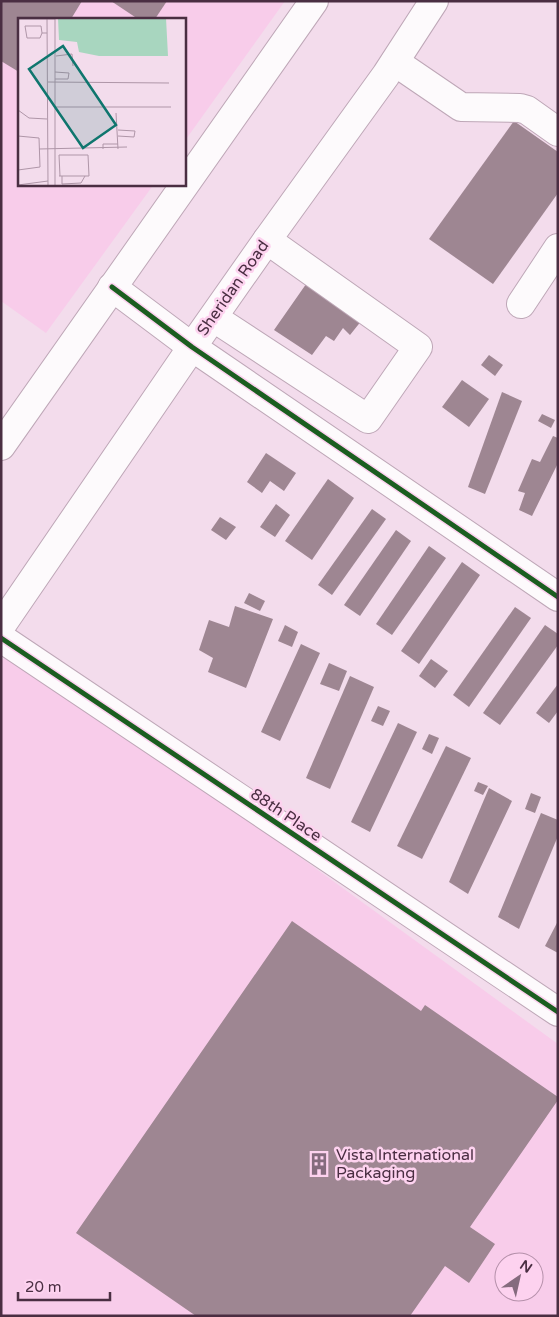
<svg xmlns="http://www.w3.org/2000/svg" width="559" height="1317" font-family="'Varela Round',sans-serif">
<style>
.built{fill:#f8ccea;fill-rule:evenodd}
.building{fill:#9e8692}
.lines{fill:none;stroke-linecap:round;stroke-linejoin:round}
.minor-casing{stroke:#bea7b7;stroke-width:30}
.major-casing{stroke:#bea7b7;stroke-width:30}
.minor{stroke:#fdfafc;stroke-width:28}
.major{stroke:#fdfafc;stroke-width:28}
.cycleway-casing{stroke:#fdd2ef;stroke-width:8}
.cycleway{stroke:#1b5e20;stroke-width:5}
.labels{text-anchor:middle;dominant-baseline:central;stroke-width:5;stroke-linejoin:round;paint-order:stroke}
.street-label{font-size:16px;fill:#4a2e42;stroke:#fdd2ef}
.poi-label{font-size:16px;fill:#4a2e42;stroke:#fdd2ef;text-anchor:start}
.inset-road{fill:none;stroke:#af96a8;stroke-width:1}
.view{fill:#0f766e;fill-opacity:0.15;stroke:#0f766e;stroke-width:2.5}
.inset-edge{fill:none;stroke:#4a2e42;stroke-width:2.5}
</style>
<rect width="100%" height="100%" fill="#f3dcec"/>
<g class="built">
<polygon points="1,1 285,1 184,142 184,19 19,19 19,184 154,184 46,333 1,301"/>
<path d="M 12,656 L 181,771 L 558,1044 L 558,1316 L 1,1316 L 1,662 L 3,659 ZM 504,1262 L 534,1262 L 534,1292 L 504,1292 Z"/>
</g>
<g class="building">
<polygon points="1,1 82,1 71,19 19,19 19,72 1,61"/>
<polygon points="111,1 167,1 155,19 138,19"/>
<polygon points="514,121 558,152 558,193 493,284 429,239"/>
<polygon points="311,277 366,315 350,335 343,328 334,341 326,336 312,355 274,330"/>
<polygon points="489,355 503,365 495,376 481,365"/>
<polygon points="462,380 489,399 469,427 442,407"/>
<polygon points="502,392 522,401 485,494 468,487"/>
<polygon points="542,414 555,420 551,428 538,421"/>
<polygon points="553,436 558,438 558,463 532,516 519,510 525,493 518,491 532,459 540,462"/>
<polygon points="266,453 296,473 284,491 270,481 262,493 247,482"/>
<polygon points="328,479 354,498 312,560 285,541"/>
<polygon points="276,504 290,515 275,537 260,527"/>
<polygon points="372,509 386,519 332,595 318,585"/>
<polygon points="220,517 236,527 226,540 211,530"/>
<polygon points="396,530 411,541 360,616 344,605"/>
<polygon points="429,546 446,558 392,635 376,624"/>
<polygon points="462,562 480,575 419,664 401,651"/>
<polygon points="249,593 265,601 260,611 244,603"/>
<polygon points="235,606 273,619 246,688 208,672 213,658 199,650 209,620 229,627"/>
<polygon points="515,607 531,618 469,707 453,695"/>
<polygon points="285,625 298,632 292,647 278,641"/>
<polygon points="545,625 558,634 558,645 500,725 483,713"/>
<polygon points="301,644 320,653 280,741 261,732"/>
<polygon points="431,659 448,671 435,688 419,676"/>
<polygon points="329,663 347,671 339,691 320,684"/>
<polygon points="350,676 374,687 330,789 306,778"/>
<polygon points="558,684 558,711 549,723 536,713"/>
<polygon points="378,706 390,711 383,726 371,721"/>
<polygon points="398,723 417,732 370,832 351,822"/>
<polygon points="429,734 439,738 432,754 422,749"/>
<polygon points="446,746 471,758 422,859 397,846"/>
<polygon points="478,782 488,786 483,795 474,791"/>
<polygon points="489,788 512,801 468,894 449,882"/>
<polygon points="531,793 541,797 535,813 525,809"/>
<polygon points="541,813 558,820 558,836 519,929 498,917"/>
<polygon points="292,921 421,1011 425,1005 558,1097 558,1100 470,1227 495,1244 469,1283 445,1266 410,1316 196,1316 76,1233"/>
<polygon points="558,921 558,953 545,946"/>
</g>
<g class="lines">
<defs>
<g id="minor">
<polyline points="395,62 461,107 520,108 527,110 558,132"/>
<polyline points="112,287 192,347 558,597"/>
<polyline points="521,304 558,248"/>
<polyline points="214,318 368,419 418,347 267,240"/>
<polyline points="1,638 558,1012"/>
</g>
<g id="major">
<polyline points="1,446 314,1"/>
<polyline points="1,626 192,347 267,240 386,75 434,1"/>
</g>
</defs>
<use href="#minor" class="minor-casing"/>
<use href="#major" class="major-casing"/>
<use href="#minor" class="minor"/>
<use href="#major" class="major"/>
<defs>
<g id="cycleway">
<polyline points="112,287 192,347 558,597"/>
<polyline points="1,638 558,1012"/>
</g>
</defs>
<use href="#cycleway" class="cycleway-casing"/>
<use href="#cycleway" class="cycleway"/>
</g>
<defs>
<symbol id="building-bare" viewBox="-9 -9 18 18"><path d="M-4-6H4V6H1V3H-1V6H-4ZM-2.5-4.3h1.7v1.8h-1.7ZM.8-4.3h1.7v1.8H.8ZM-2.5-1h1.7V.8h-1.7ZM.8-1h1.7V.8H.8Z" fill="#856b7e" stroke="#fdd2ef" stroke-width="2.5" paint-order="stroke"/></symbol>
</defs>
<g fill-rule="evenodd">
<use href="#building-bare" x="303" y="1148" width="32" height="32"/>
</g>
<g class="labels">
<g class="street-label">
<text transform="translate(233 288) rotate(-55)">Sheridan Road</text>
<text transform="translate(286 815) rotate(34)">88th Place</text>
</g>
<g class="poi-label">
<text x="336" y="1155">Vista International<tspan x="336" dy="18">Packaging</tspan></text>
</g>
</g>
<g transform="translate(18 18)">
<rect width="168" height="168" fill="#f3dcec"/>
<path d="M 40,0 L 148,0 L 150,38 L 81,38 L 61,34 L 59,24 L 41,22 Z" fill="#a8d6bf"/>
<path class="inset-road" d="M 29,0 L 30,167M 0,1 L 37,1M 24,15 L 22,20 L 9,20 L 7,8 L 23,8 L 24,15 L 29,15M 38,38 L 54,36 L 55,48M 37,61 L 50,61 L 51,55 L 37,54M 30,64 L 151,65M 37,89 L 153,89M 0,92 L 11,100 L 29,101M 98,95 L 100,131M 0,118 L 21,120 L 22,149 L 0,152M 100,118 L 116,119 L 117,113 L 100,112M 21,131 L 109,129M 85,131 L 85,126 L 100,126M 41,158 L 67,158 L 63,165 L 44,166 L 44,158M 42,158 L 41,137 L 70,137 L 71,158 L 67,158M 0,167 L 30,163M 37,167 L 37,0"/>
<path class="view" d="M 45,28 L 98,107 L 65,130 L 11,51 Z"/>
<rect width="168" height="168" class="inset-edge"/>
</g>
<rect width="559" height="1317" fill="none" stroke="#4a2e42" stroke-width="5"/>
<g transform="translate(519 1277) rotate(34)"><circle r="24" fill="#fdd2ef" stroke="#b590aa"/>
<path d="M0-4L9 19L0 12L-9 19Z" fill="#856b7e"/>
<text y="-8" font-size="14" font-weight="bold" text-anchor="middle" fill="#4a2e42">N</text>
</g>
<path d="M18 1292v8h92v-8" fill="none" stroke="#4a2e42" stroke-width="2.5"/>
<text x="25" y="1292" font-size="15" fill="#4a2e42" stroke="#fdd2ef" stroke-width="4" paint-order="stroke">20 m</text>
</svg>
